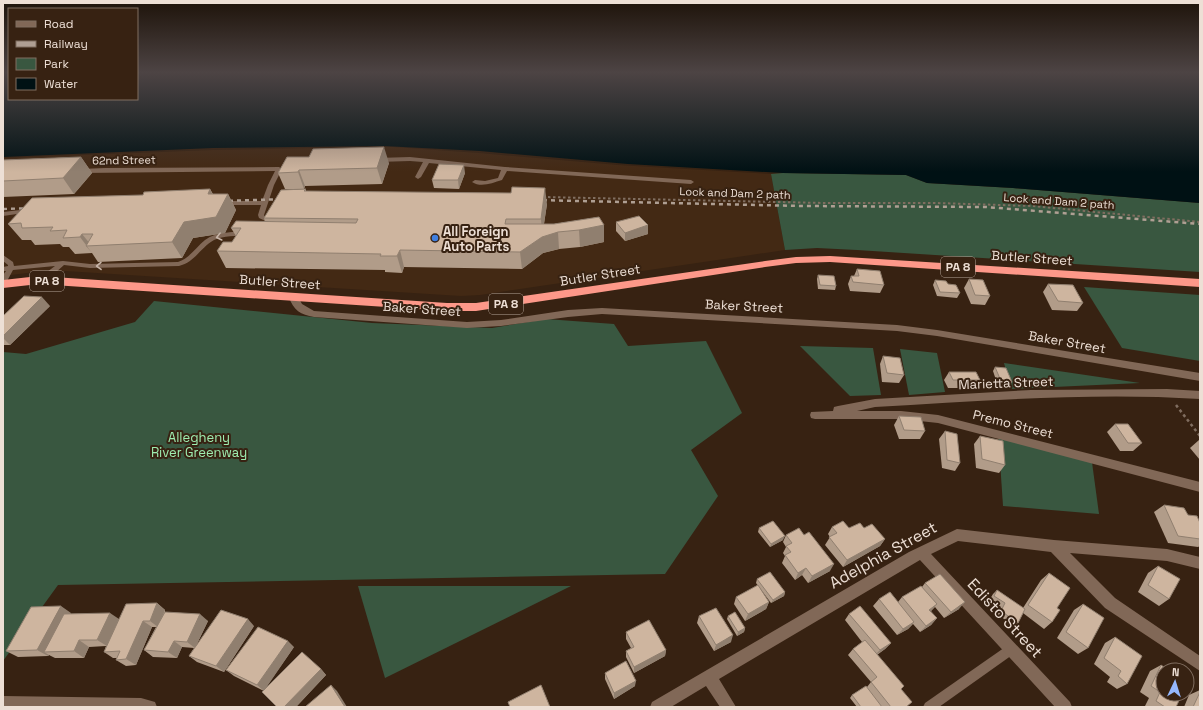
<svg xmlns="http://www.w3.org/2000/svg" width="1203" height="710" font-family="'Space Grotesk',sans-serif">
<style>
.built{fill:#432914}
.green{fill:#395740}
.water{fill:#001114}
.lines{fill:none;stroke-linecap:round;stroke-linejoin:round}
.path-far1{stroke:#806e60;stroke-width:2;stroke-dasharray:2.5 2.5;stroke-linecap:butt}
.path{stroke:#806e60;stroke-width:2.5;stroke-dasharray:3 3;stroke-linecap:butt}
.lane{fill:#816857;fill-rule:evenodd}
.street{fill:#816857;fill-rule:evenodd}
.highway{fill:#fd9889;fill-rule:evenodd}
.rail{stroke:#af9f93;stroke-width:2.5;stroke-dasharray:4 4;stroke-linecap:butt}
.wall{fill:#b19c89}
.shaded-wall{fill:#907f6f}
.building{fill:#ceb59f;stroke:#907f6f}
.oneway{stroke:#c7b5a9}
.shop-dot{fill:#3f7fe0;stroke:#372212;stroke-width:1.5}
.labels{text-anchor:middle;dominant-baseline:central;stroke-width:4;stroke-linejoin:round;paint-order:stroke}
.far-street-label{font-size:11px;fill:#eddfd5;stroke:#372212}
.shield{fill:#372212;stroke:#b6a69a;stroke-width:1}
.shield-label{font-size:12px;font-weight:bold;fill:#eddfd5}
.poi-label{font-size:13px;font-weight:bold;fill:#eddfd5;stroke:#372212;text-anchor:start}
.street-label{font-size:13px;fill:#eddfd5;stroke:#372212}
.park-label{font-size:13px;fill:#9eecb0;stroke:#372212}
.near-street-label{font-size:16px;fill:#eddfd5;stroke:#372212}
</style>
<rect width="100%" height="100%" fill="#372212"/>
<polygon class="built" points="363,147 394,147 479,153 618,165 771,174 785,250 480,295 461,296 65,271 43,271 3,276 3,158 212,150"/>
<g class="green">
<polygon points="783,173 906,175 927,183 1013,188 1200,203 1200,272 857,250 817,248 785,250 771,174"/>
<polygon points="1084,287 1200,295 1200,361 1122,348"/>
<polygon points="154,301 372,323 492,328 546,319 614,324 628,346 706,341 742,413 691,450 718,496 665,574 58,585 3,661 3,352 26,354 135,322"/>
<polygon points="800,346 873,348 881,395 850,396"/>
<polygon points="900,349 937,353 945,392 909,395"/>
<polygon points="1004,363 1140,383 1011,389"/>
<polygon points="998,431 1091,455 1099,514 1003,506"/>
<polygon points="358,586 571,586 385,678"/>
</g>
<polygon class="water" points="3,72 9,72 9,99 137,99 137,72 1200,72 1200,203 1013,188 927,183 906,175 783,173 628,164 480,151 384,146 213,148 3,157"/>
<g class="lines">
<polyline class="path-far1" points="543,197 825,203 936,203 1033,206 1200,222"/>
<polyline class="path" points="1176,405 1200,436"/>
<g class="lane">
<path d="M 410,157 L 505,167 L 691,180 L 694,182 L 691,184 L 507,171 L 502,180 C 492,183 481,188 472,182 L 475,180 L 485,181 L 498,178 L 501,170 L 429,163 L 421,177 L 418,179 L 415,177 L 423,162 L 410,161 L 377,162 L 374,160 L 377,158 Z"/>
<polygon points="279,167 282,169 274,185 264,215 265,217 276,222 276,224 274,225 259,218 258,215 261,205 222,205 219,203 222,201 262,201 268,185 275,171 80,173 77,171 80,169 105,168"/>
<polygon points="29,209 32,211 31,212 3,216 3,212"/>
<path d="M 245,231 L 247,232 L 247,234 C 236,237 224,235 214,240 C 200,248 195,262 179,266 L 90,268 L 64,265 L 45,282 L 39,282 L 38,280 L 39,278 L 55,266 L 13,270 L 6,283 L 3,283 L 3,275 L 6,271 L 3,271 L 3,267 L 8,266 L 8,265 L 3,261 L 3,255 L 13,262 L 14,266 L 63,261 L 90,264 L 178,262 C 190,258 196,247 205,240 C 216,232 232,232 245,231 Z"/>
<polygon points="1011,643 1015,645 1017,649 1015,653 939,707 923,707 925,703"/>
</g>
<g class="street">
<path d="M 294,294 L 297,295 L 302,304 L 314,311 L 467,322 L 501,320 L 568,310 L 602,308 L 897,325 L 937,330 L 1200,373 L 1200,381 L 937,336 L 897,331 L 602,314 L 568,317 L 501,326 L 467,328 L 314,317 C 301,315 293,310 289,297 Z"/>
<path d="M 1167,389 L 1200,391 L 1200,399 C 1092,392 983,401 875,407 L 857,411 L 901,411 L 938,415 L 1200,482 L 1200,492 L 938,423 L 901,419 L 815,419 L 811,418 L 810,415 L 811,412 L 833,411 L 834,407 L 838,406 L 875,399 L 1031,390 Z"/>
<polygon points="957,529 1054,540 1167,549 1200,557 1200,569 1167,561 1070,553 1115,598 1200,656 1200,671 1105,608 1051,552 958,541 931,554 1070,702 1072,707 1055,707 920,560 719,679 736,707 720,707 706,686 671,707 650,707 652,702 909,552"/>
<polygon points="3,696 141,698 155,702 157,707 3,707"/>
</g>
<polygon class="highway" points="830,256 1200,279 1200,287 830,262 796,263 765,267 476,311 447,311 53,285 30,285 3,288 3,280 30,277 53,277 447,303 476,303 765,261 796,257"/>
<g class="rail">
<polyline points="535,200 801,206 986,207 1200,224"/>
<polyline points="221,201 287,199"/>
<polyline points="3,209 35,208"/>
</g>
</g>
<g class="wall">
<polygon points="81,157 92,173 74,194 3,197 3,160"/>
<polygon points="287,157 389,163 382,184 305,186 304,189 285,189 278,173"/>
<polygon points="465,173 459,189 434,188 432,180"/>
<polygon points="210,189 213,194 228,194 236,210 225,233 193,238 182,258 98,262 92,253 75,254 69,247 63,247 60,244 35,245 31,240 22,240 8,224 143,195"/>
<polygon points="306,189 306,191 547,204 544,224 554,224 599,217 604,242 580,247 559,249 543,253 522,269 404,267 402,273 385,272 385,270 226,268 217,251 232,242 236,236 231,228 265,222 264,218"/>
<polygon points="616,222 648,225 648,234 625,241 616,231"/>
<polygon points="857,269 884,285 880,293 850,291 848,284 851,276 854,276"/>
<polygon points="818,275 836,286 835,290 818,289 817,279"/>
<polygon points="969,279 990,296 985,305 971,304 964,288"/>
<polygon points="935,280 948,284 960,293 957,298 937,296 933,285"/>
<polygon points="1048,284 1083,303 1077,311 1052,310 1043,292"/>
<polygon points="50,306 10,345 3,345 3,316"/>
<polygon points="883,356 904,375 899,383 882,382 880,364"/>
<polygon points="995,367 1012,382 1009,387 998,386 993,371"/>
<polygon points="949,372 980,380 975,388 948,388 944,380"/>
<polygon points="899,416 925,431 920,439 899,439 894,425"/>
<polygon points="1115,424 1142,443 1133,451 1120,451 1107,432"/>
<polygon points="945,431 960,463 955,471 942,468 939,439"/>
<polygon points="980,436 1005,465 999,473 976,468 974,444"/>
<polygon points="1199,440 1200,440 1200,460 1190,448"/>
<polygon points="1164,505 1188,515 1200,523 1200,546 1198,547 1168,543 1154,512"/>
<polygon points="832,527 849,528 864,528 885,539 880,546 843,567 825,545 830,537 828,534"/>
<polygon points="759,528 783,540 770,547 758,532"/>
<polygon points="786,535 830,571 808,583 802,575 795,580 782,563 785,556 783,553 786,547 783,542"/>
<polygon points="1158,566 1169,599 1159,606 1138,592 1148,573"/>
<polygon points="1049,573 1057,608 1052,622 1044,629 1023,613 1018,623 1014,626 997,614 1001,607 990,599 993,594 997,590 1023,608 1041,580"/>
<polygon points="757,579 785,592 784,596 771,603 756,583"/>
<polygon points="925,583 959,609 944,618 935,607 931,611 937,618 931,625 920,632 913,624 908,629 897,635 873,606 879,599 898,602 902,597 922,587"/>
<polygon points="736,597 769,602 766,609 745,621 734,604"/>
<polygon points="157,603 165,610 165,612 208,621 196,646 254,626 224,672 197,662 189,656 194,648 182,647 177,658 153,657 144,650 156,627 152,627 136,665 126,666 116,660 117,658 113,658 104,652 106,646 89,647 84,658 55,658 49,655 48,656 18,657 6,651 71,613 70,614 119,619"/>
<polygon points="1083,604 1088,648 1078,654 1057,638 1074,610"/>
<polygon points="849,614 891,643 885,649 877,655 901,689 907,707 857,707 850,698 852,695 867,687 871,682 848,655 853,649 862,642 845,620"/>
<polygon points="699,616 731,642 714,651 697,623"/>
<polygon points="728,616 745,628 744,632 737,636 727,619"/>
<polygon points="626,632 666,650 665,656 634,673 626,657 626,651 631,648 626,639"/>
<polygon points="1115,637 1127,684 1117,689 1107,682 1110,677 1094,664 1105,643"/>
<polygon points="294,647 264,690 321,669 326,675 296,707 277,707 264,691 234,676 226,670"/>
<polygon points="1161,665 1176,707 1146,707 1145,706 1149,698 1140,692 1150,671"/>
<polygon points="605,673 635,686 614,699 605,679"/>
<polygon points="1200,690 1200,707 1184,707 1189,695"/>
</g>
<g class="shaded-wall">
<polygon points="384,147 389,163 382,184 377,168"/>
<polygon points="81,157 92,173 74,194 63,178"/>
<polygon points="464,165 465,173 459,189 458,180"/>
<polygon points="299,170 305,186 304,189 298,172"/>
<polygon points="545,188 547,204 542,236 541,219"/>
<polygon points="210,189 218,206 208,194"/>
<polygon points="228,194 236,210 225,233 193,238 182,258 172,242 184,222"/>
<polygon points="604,225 604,242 580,247 579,230"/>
<polygon points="648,225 648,234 625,241 625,233"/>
<polygon points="558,232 559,249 543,253 522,269 520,252 542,237"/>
<polygon points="82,234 91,245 86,246 92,253 80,237"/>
<polygon points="400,250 404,267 402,273 397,256"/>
<polygon points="42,297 50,306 10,345 3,338 3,336"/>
<polygon points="785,536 783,540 770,547 771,544"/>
<polygon points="885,539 880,546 843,567 847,560"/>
<polygon points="834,564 830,571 808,583 812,576"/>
<polygon points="806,568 802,575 795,580 798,573"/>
<polygon points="785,592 784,596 771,603 773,600"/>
<polygon points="769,602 766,609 745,621 748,614"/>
<polygon points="965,602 959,609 944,618 951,612"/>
<polygon points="157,603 165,610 158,627 150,621"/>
<polygon points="937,604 931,611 923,616 929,610"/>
<polygon points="61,606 71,613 50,652 44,652 49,655 48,656 37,650"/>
<polygon points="110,613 119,619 107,646 97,640"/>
<polygon points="200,614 208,621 195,648 187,642"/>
<polygon points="937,618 931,625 920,632 926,626"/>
<polygon points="248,619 254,626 224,672 216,666"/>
<polygon points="143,621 152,627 136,665 126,659"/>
<polygon points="914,622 908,629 897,635 903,629"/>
<polygon points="745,628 744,632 737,636 738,632"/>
<polygon points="733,635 731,642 714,651 716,645"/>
<polygon points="79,640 89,647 84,658 74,651"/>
<polygon points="174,641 182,647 177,658 168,652"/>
<polygon points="288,641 294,647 264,691 257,685"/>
<polygon points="891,643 885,649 874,656 880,650"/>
<polygon points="666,650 665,656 634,673 634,667"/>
<polygon points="321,669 326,675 296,707 284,707"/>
<polygon points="636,681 635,686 614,699 614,693"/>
<polygon points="331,685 337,691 347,707 345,707"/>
</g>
<g class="building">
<polygon points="384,147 377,168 299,170 298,172 278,173 287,157 309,157 313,149"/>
<polygon points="81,157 63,178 3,181 3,160"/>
<polygon points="439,164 464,165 458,180 432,180"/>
<polygon points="512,187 545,188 541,219 506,219 505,224 554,224 599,217 604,225 579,230 558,232 542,237 520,252 400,250 397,256 380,256 381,254 217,251 223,242 232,242 241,228 231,228 236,221 356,223 358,219 264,218 281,190 306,189 304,191 511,193"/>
<polygon points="210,189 208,194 228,194 216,217 184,222 172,242 86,246 93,234 82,234 80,237 63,238 67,230 50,231 53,227 22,228 21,223 8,224 32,198 143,195 144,192"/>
<polygon points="639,216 648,225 625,233 616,222"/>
<polygon points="857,269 880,271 884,285 853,282 851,276 859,276"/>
<polygon points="818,275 834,276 836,286 820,285"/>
<polygon points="969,279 983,280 990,296 975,295"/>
<polygon points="935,280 946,281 948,284 956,285 960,293 940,292"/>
<polygon points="1048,284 1073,285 1083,303 1058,301"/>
<polygon points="24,296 42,297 3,336 3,316"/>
<polygon points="883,356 900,358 904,375 887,373"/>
<polygon points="995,367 1006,368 1012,382 1001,381"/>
<polygon points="949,372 976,372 980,380 953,380"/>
<polygon points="899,416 921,417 925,431 904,430"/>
<polygon points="1115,424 1128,424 1142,443 1128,443"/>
<polygon points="945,431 957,434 960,463 947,460"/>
<polygon points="980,436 1003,441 1005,465 982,459"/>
<polygon points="1164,505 1184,508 1188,515 1197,516 1200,523 1200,539 1178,536"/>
<polygon points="773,521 785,536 771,544 759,528"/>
<polygon points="843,521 849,528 860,523 864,528 872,524 885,539 847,560 829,537 837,533 832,527"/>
<polygon points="799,528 804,535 809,532 834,564 812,576 806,568 798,573 785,555 791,552 786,546 792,543 786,535"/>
<polygon points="1158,566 1180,579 1169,599 1148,585"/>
<polygon points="770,572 785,592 773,600 757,579"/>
<polygon points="1049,573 1070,588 1057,608 1060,610 1052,622 1028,605"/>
<polygon points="940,574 965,602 951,612 925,583"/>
<polygon points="758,585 769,602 748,614 736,597"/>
<polygon points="921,586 937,604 929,610 937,618 926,626 902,597"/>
<polygon points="997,590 1025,609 1018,623 1001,611 1005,603 994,596"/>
<polygon points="890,592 914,622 903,629 879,599"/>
<polygon points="157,603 150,621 143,621 126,659 116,660 120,651 104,652 126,604"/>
<polygon points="1083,604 1104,618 1088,648 1066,632"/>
<polygon points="61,606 37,650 6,651 31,607"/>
<polygon points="860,606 891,643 880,650 849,614"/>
<polygon points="716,608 733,635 716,645 699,616"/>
<polygon points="221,610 248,619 216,666 189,656"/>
<polygon points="165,612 200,614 187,642 174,641 168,652 144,650"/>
<polygon points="735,612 745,628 738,632 728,616"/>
<polygon points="110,613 97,640 79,640 74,651 44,652 64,614"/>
<polygon points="649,620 666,650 634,667 626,651 634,647 626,632"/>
<polygon points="258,627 288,641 257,685 226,670"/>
<polygon points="1115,637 1142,656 1127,684 1118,676 1121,671 1104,658"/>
<polygon points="865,640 904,686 901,689 912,702 906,707 891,707 871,682 877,677 853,649"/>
<polygon points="302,652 321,669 284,707 277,707 262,692"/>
<polygon points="626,661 636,681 614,693 605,673"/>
<polygon points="1161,665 1168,670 1163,670 1163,694 1182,694 1176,707 1165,707 1156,701 1160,692 1151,686"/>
<polygon points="331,685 345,707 305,707"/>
<polygon points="541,685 550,707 510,707 508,702"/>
<polygon points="866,686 882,707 861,707 852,695"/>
<polygon points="1200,692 1200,707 1193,707"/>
</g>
<defs><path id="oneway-chevron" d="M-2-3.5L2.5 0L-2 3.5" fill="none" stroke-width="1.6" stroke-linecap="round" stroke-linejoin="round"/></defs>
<g class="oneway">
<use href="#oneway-chevron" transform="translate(219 237) rotate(166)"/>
<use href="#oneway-chevron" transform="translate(99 266) rotate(179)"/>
</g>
<linearGradient id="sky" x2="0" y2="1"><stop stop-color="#1e130a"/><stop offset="0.42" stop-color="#4d4444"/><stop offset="1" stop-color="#4d4444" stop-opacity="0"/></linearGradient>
<rect width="1203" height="172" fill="url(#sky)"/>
<circle class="shop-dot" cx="435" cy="238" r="4"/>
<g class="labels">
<g class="far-street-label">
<text transform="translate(124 160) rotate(-1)">62nd Street</text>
<text transform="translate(735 193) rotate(2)">Lock and Dam 2 path</text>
<text transform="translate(1059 201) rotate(4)">Lock and Dam 2 path</text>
</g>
<g class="shield">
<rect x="941" y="257" width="34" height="20" rx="3"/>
<rect x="30" y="271" width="34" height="20" rx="3"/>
<rect x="489" y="294" width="34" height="20" rx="3"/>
</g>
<g class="shield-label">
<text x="958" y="267">PA 8</text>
<text x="47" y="281">PA 8</text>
<text x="506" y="304">PA 8</text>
</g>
<g class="poi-label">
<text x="443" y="231">All Foreign<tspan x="443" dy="15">Auto Parts</tspan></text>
</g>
<g class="street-label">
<text transform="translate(1032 258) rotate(4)">Butler Street</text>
<text transform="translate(600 275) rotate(-9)">Butler Street</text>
<text transform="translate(280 282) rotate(4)">Butler Street</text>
<text transform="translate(744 306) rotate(3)">Baker Street</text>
<text transform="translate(422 309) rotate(4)">Baker Street</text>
<text transform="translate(1067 342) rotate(10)">Baker Street</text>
<text transform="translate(1006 383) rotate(-2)">Marietta Street</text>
<text transform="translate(1013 424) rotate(14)">Premo Street</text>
</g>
<g class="park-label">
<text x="199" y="437">Allegheny<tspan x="199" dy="15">River Greenway</tspan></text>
</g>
<g class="near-street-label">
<text transform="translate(883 555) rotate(-29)">Adelphia Street</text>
<text transform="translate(1005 618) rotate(47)">Edisto Street</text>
</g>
</g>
<rect width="1203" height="710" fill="none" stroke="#eddfd5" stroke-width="8"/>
<rect x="8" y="8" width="130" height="92" fill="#372212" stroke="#806e60"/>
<rect x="16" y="21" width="20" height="6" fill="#816857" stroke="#806e60"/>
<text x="44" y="28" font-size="12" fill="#eddfd5">Road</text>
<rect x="16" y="41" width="20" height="6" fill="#af9f93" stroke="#806e60"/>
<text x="44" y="48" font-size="12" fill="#eddfd5">Railway</text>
<rect x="16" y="58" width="20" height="12" fill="#395740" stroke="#806e60"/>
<text x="44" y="68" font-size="12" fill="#eddfd5">Park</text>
<rect x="16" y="78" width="20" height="12" fill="#001114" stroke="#806e60"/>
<text x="44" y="88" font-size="12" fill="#eddfd5">Water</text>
<g transform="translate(1175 682) rotate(4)"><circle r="19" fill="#372212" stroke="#806e60"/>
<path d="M0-3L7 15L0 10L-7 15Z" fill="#94b7fd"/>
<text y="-6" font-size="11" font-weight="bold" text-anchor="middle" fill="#eddfd5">N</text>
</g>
</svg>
